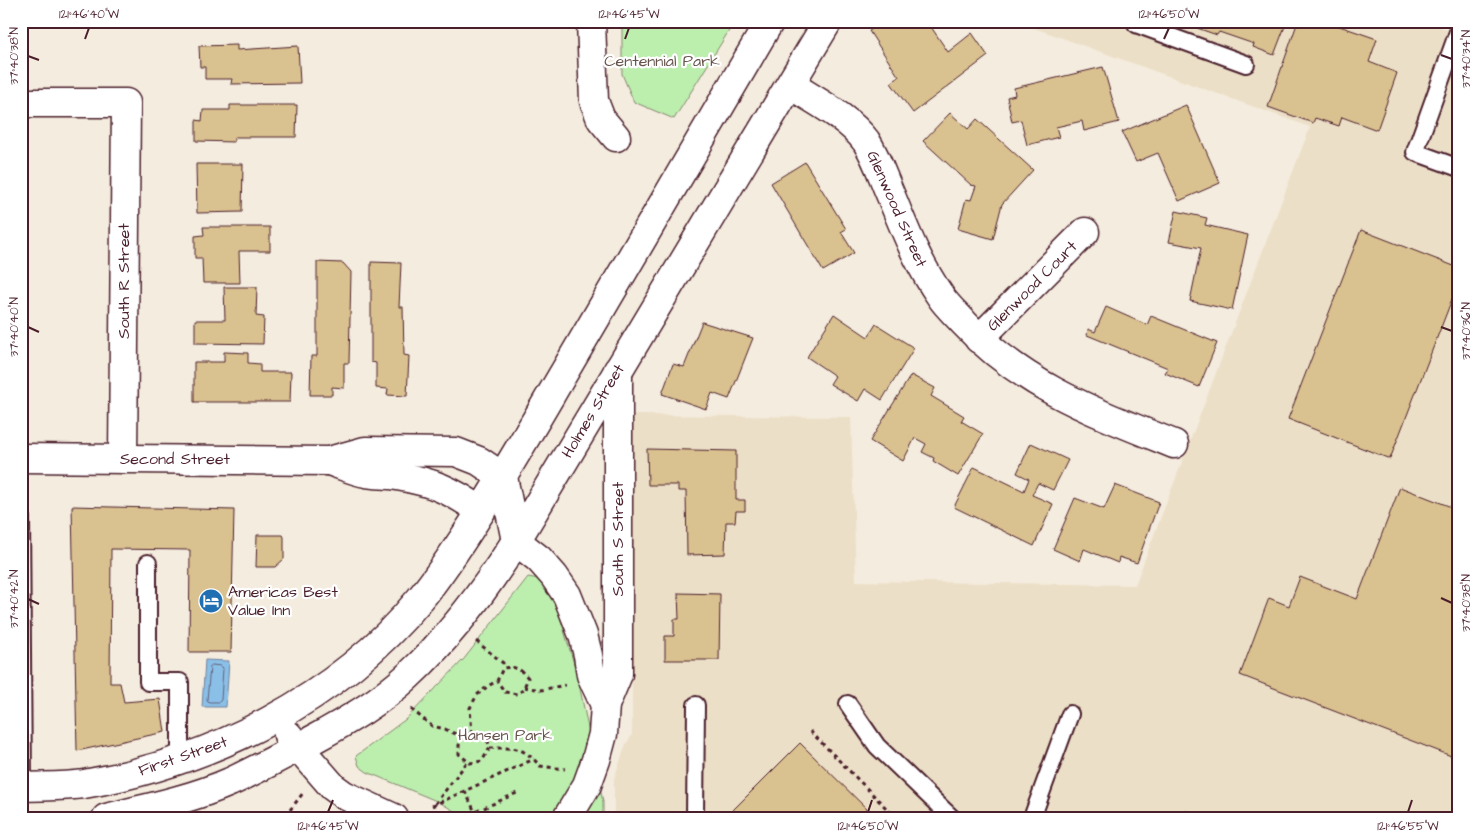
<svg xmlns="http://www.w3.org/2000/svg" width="1480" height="839" font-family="'Architects Daughter',sans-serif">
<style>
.built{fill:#ecdfc7}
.green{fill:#bceeae;stroke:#83866c}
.water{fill:#8ac0e8;stroke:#70809c}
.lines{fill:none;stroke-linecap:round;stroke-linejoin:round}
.shore{stroke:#645f77;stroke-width:1}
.building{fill:#dac190;stroke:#4a1f2b}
.service-casing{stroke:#4a1f2b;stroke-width:20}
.minor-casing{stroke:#4a1f2b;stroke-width:31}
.secondary-casing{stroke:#4a1f2b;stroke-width:31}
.path{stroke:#4a1f2b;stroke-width:3;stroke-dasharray:4 4;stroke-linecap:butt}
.service{stroke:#fff;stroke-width:16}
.minor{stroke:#fff;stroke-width:28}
.secondary{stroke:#fff;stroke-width:28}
.ticks{fill:none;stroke:#4a1f2b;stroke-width:2}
.labels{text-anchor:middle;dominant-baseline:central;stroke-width:4.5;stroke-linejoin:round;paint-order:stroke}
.park-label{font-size:16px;fill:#66534c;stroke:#fff}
.street-label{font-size:16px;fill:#4a1f2b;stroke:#fff}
.poi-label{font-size:16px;fill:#4a1f2b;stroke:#fff;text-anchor:start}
.neatline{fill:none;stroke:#4a1f2b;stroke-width:2}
.ticks-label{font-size:12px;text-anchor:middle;fill:#4a1f2b}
</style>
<rect width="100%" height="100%" fill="#f4ecde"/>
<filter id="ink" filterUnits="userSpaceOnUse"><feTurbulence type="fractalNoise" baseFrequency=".02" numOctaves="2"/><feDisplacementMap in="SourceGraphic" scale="10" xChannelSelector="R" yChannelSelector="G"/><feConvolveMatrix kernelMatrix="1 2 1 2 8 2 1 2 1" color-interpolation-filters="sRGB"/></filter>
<g filter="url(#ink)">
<polygon class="built" points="1015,21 1429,21 1459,36 1459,818 614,818 614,779 626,744 632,735 633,415 851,417 856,581 1135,585 1310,127"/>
<g class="green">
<polygon points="622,21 735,21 674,119 634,102 622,74"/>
<polygon points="528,577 539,579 558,610 577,674 603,802 603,818 466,818 439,802 367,772 359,766 356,756 406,719 464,659"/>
</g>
<polygon class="water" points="205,660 229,661 226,707 202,707"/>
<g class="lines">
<polygon class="shore" points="212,665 221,666 223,668 221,700 219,702 209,702 207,700 210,667"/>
</g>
<g class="building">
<polygon points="884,21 927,21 948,52 972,33 988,56 913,113 891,83 899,77 869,31"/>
<polygon points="1193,21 1287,21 1274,55 1253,47 1254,44 1219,32 1217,35 1197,28 1198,23"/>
<polygon points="1298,21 1325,21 1377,39 1369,62 1397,73 1377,130 1342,117 1339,126 1315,118 1313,123 1268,107"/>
<polygon points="237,45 237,50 298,46 300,83 231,84 232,79 205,79 205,67 200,67 199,46"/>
<polygon points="1103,67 1119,122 1084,131 1082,121 1056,127 1059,137 1027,145 1021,120 1012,122 1007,97 1015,95 1014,88"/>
<polygon points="230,105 297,105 296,137 234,137 234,142 196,141 196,120 202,121 203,110 230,110"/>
<polygon points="1186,105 1220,183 1179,201 1158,153 1136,162 1122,132"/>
<polygon points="950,113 968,129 977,119 1033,170 1002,204 993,239 958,229 966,199 971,200 976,186 971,185 923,141"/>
<polygon points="805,162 846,229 841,232 854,253 823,271 771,183"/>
<polygon points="196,164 243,164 242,212 197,213"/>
<polygon points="1176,211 1207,218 1205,225 1248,235 1232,310 1190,301 1201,248 1169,242"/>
<polygon points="203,227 270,227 270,251 239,251 240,283 203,283 202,258 195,258 195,236 204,235"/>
<polygon points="1361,230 1459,268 1459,281 1390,459 1288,419"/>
<polygon points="317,262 343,263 351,272 349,363 344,363 344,388 332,387 332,395 310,395 311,356 317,356"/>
<polygon points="371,262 401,263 399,307 403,307 404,355 409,356 407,396 387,395 388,389 376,388 376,363 371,362"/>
<polygon points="224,287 257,287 256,316 264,317 263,344 195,343 195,320 225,320"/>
<polygon points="1106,307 1147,325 1151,316 1217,343 1199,387 1165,373 1168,368 1087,335 1088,329 1095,332"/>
<polygon points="834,314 868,337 876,324 914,348 882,400 865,389 858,401 830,384 835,376 807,357"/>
<polygon points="702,322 753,338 729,399 712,393 706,409 662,394 673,364 684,367"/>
<polygon points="224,352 248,353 248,363 260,364 260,372 291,372 290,402 194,402 194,362 224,362"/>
<polygon points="911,375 935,388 931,396 964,416 961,421 983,434 958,476 933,461 934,458 922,452 926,444 915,438 903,461 870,441"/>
<polygon points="1031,443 1068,460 1053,490 1038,483 1032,495 1053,504 1034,546 954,507 974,467 1024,491 1029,479 1017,473"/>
<polygon points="647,449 736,451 736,500 745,500 745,511 736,511 735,522 726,522 725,554 687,555 686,491 678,491 678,485 648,485"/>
<polygon points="1115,485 1159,502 1137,563 1119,557 1118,563 1084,549 1080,561 1053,549 1075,498 1104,509"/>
<polygon points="1400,487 1459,510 1459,759 1240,675 1269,598 1289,606 1300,577 1357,599"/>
<polygon points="72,506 234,510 231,652 189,652 190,550 111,549 110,683 120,683 124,702 160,699 165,732 77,751"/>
<polygon points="257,535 283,535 284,537 284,559 275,567 256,567"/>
<polygon points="678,593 720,594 719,660 665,660 665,636 674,636 674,619 679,619"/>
<polygon points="800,743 876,818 725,818"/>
<polygon points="1184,810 1205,818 1181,818"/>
</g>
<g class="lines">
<defs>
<g id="service">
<polyline points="1137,21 1136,24 1246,64"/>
<polyline points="1459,29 1415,152 1459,168"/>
<polyline points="21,516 23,787"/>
<polyline points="148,563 148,682 180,682 180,758"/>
<polyline points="848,704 877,746 952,818"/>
<polyline points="695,818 696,705"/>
<polyline points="1032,818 1070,714"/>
</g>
<g id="minor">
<polyline points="591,21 594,101 601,119 616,137"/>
<path d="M 791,85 C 815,101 848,117 866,141 C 877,158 883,178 891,196 C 906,232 918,264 941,297 C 947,306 956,314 964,323 C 1022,386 1097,413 1174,444"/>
<polyline points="21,103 126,103 123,459"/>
<polyline points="979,339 1085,232"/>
<polyline points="21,458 329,461 365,451 456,452 479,461 503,477 516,541 539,559 554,576 567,595 583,635 588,655 591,675 605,705"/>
<path d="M 329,461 C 341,465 354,471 366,473 C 376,475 387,474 397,476 C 433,482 451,490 481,511"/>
<polyline points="567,818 587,785 596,760 603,734 605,705 618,674 618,370"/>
</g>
<g id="secondary">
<polyline points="288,735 333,787 344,795 394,818"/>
<path d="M 21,787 C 42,786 63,787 84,784 C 211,762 337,700 420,599 C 438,577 454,553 469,530 C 504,476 536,420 569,364 C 636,250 702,135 770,21"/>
<path d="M 106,818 C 148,808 191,799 230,782 C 258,769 286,754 314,739 C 347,721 380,702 408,676 C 451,636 485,590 516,541 L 828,21"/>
</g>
</defs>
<use href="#service" class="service-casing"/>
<use href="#minor" class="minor-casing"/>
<use href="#secondary" class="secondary-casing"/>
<g class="path">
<polyline points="476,641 503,663 503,668"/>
<polyline points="524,687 541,690 565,685"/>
<polyline points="411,709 432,726 445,729 462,737"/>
<polyline points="810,731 896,818"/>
<path d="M 472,733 L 470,708 L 477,695 L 488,686 L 497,681 L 503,668 C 515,666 521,669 528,678 L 523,690 L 517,694 L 505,692 L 497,681"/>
<path d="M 490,748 L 482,761 L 470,763 L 459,754 L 459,745 L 462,737 C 477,730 486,731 490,748 C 516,748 522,746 540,766 L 565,769"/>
<polyline points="465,791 475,812"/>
<polyline points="435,804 468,761"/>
<polyline points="432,806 534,759"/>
<polyline points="290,810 303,793"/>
<polyline points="462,818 519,792"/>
<polyline points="516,818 521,816 529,816"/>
</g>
<use href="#service" class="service"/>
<use href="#minor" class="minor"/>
<use href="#secondary" class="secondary"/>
</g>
</g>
<path class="ticks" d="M 85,39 L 89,28M 625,39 L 629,28M 1164,39 L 1169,28M 1441,55 L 1452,59M 28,56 L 39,60M 28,327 L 39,332M 1441,327 L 1452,331M 1441,598 L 1452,603M 28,599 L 39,604M 328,812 L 333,800M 868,812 L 872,800M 1408,812 L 1412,800"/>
<defs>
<symbol id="hotel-disc" viewBox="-11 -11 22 22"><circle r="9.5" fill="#1f6fb2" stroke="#fff"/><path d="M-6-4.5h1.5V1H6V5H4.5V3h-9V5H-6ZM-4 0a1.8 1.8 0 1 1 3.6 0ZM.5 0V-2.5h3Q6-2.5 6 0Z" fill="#fff"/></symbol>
</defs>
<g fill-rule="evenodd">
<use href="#hotel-disc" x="197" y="587" width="28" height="28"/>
</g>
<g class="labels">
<g class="park-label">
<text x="662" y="61">Centennial Park</text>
<text x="505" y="735">Hansen Park</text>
</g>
<g class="street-label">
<text transform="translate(897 209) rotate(66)">Glenwood Street</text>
<text transform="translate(124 281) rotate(-90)">South R Street</text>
<text transform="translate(1032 286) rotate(-45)">Glenwood Court</text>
<text transform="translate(593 411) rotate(-59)">Holmes Street</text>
<text x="175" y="459">Second Street</text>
<text transform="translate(618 539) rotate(-90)">South S Street</text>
<text transform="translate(183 756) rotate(-19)">First Street</text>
</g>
<g class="poi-label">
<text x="228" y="592">Americas Best<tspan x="228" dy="18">Value Inn</tspan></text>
</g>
</g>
<rect width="1480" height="839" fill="none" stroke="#fff" stroke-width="55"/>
<rect x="28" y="28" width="1424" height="784" class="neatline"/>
<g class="ticks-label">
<text x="89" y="18">121°46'40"W</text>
<text x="629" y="18">121°46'45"W</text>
<text x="1169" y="18">121°46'50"W</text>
<text transform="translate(14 56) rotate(-90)" y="4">37°40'38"N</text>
<text transform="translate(1466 59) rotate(-90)" y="4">37°40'34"N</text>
<text transform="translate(14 327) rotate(-90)" y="4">37°40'40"N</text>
<text transform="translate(1466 331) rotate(-90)" y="4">37°40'36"N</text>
<text transform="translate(14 599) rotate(-90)" y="4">37°40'42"N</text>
<text transform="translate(1466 603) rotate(-90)" y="4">37°40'38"N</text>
<text x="328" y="830">121°46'45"W</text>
<text x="868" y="830">121°46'50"W</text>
<text x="1408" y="830">121°46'55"W</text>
</g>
</svg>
